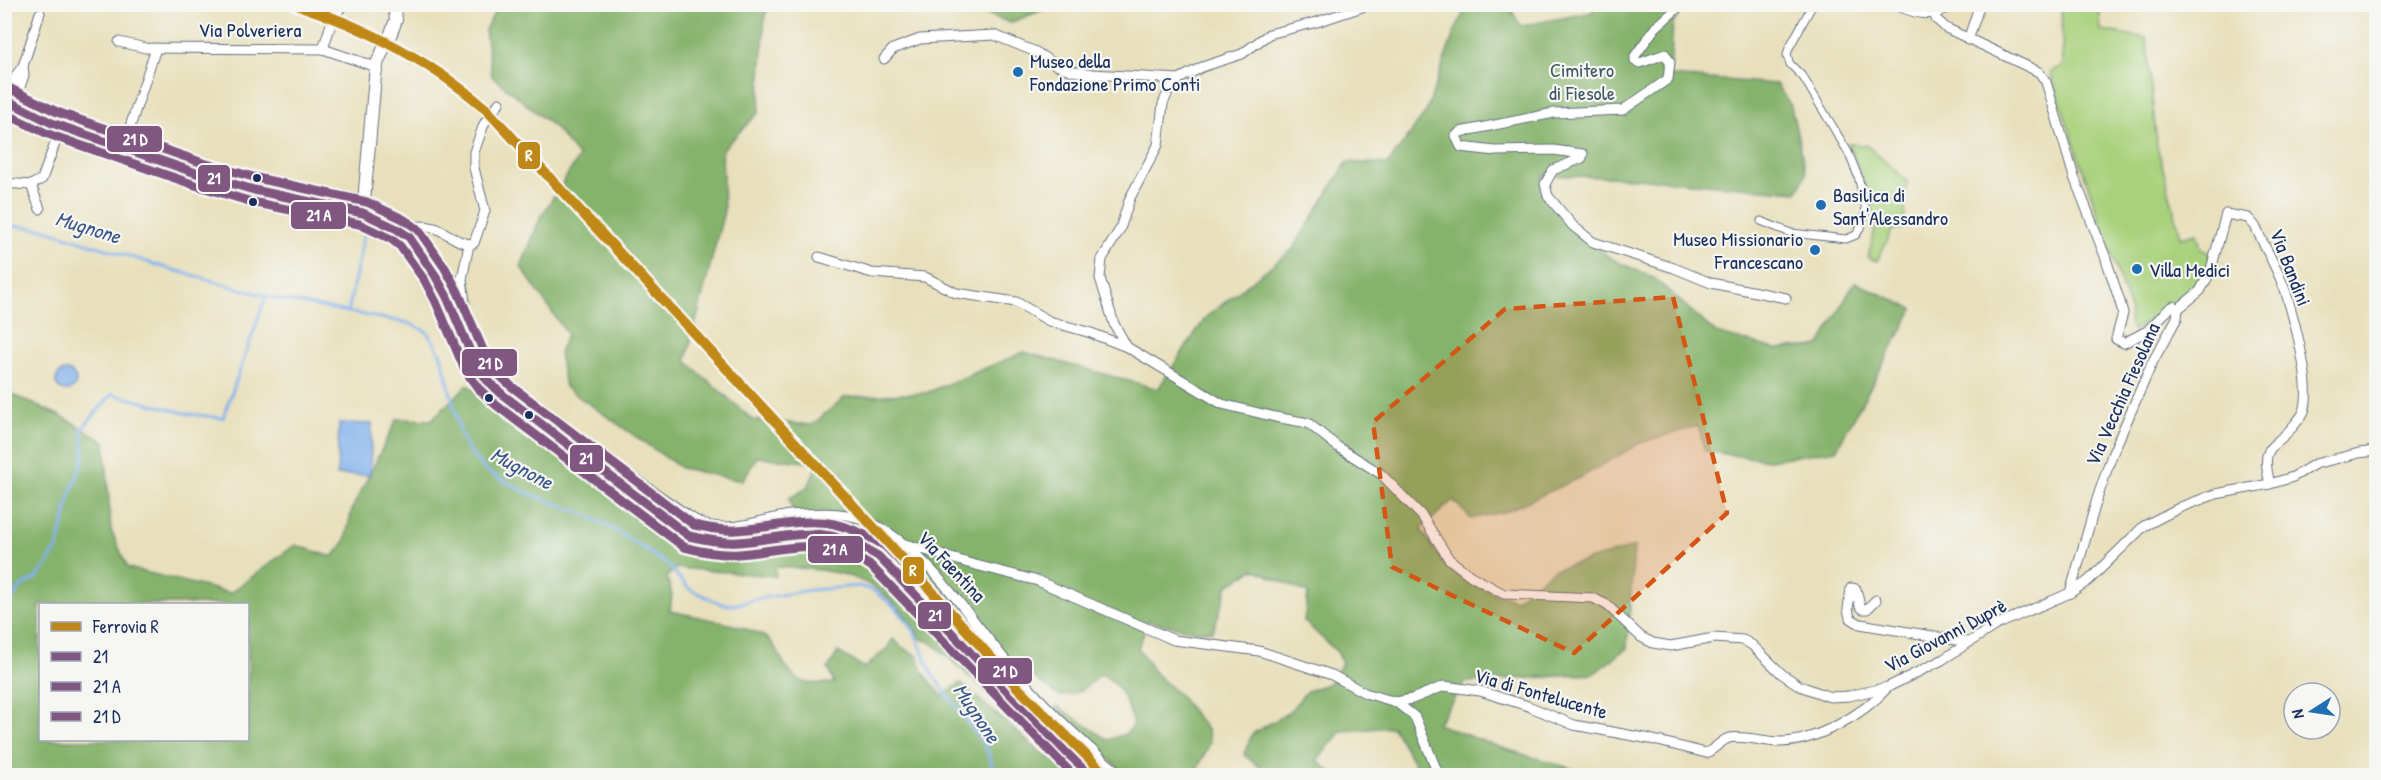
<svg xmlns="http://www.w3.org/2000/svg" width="2381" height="780" font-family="'Patrick Hand',sans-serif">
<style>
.green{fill:#a8d17c;stroke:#62806d;stroke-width:1.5}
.forest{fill:#86b36c;stroke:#507165;stroke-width:1.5;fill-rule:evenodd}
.water{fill:#82b1ed;stroke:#4e70a6;stroke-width:1.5}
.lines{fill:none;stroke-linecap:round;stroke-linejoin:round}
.stream{stroke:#82b1ed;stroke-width:3}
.pedestrian-casing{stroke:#636d7f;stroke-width:9}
.minor-casing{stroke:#636d7f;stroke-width:11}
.tertiary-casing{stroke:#636d7f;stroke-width:14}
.secondary-casing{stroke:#636d7f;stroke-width:16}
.primary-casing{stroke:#636d7f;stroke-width:17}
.pedestrian{stroke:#fff;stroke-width:7}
.minor{stroke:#fff;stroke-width:9}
.tertiary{stroke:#fff;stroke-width:12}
.secondary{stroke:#fff;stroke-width:14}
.primary{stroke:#fff;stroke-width:15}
.bus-1-casing{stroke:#f6f6f2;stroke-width:14}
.bus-2-casing{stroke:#f6f6f2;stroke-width:14}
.bus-3-casing{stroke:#f6f6f2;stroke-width:14}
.bus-1{stroke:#805781;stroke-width:9}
.bus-2{stroke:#805781;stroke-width:9}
.bus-3{stroke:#805781;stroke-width:9}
.rail-1-casing{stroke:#f6f6f2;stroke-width:15}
.rail-1{stroke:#c08818;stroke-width:10}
.marked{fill:#d45514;fill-opacity:0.2;stroke:#d45514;stroke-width:4.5;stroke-dasharray:12 8;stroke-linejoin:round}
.poi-dot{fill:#1f6fb2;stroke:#f6f6f2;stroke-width:2}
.bus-dot{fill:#1b2f5e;stroke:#f6f6f2;stroke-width:2}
.labels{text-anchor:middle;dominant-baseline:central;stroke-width:4.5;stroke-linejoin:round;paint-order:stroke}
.street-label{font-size:20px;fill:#1b2f5e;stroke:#f6f6f2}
.poi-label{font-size:20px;fill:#1b2f5e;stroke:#f6f6f2;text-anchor:start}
.park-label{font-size:20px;fill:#3e5866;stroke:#f6f6f2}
.water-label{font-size:21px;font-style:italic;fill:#3a5689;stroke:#f6f6f2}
.line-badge{stroke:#f6f6f2;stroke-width:2}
.badge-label{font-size:16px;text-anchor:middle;font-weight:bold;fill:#fff}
</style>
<rect width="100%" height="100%" fill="#f6f6f2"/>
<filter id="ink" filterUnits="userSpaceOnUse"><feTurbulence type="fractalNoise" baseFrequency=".0167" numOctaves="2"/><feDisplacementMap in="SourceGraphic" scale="12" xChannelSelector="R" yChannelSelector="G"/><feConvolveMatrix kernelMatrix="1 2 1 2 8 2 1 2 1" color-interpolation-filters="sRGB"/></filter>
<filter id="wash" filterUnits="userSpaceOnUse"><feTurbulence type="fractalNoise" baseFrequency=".008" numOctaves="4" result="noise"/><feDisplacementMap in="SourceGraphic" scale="24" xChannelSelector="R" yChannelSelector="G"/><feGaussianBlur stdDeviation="1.35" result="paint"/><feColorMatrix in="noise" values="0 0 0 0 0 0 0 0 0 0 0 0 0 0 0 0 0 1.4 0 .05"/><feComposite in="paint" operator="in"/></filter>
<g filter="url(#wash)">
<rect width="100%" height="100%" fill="#e8e0bc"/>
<g class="green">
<path d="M 2061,5 L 2099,5 L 2101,30 L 2146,38 L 2157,146 L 2181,237 L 2197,233 L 2201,249 L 2214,255 C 2196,293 2167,308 2133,331 L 2129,322 L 2130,310 L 2050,72 L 2063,65 Z"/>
<polygon points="1847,144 1866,145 1907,181 1904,228 1893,229 1877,261 1868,258 1877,221 1853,154"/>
</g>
<g class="forest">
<path d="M 499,5 L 773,5 L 765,14 L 759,112 L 722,150 L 724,211 L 686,361 L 753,420 L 812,425 L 845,397 L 926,393 L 1024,352 L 1158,389 L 1206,317 L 1293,249 L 1347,162 L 1388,164 L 1426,112 L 1454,33 L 1467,5 L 1510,5 L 1509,7 L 1521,26 L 1593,12 L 1592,5 L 1687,5 L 1673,23 L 1670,76 L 1776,84 L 1791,106 L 1806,174 L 1797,192 L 1636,178 L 1543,175 L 1542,193 L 1574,233 L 1616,261 L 1655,279 L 1716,333 L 1775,349 L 1819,346 L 1855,282 L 1913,309 L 1836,450 L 1769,460 L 1705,451 L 1698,426 L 1640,443 L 1583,476 L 1507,511 L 1471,519 L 1453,500 L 1421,529 L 1444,564 L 1468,582 L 1515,600 L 1553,570 L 1634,547 L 1627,648 L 1593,674 L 1465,682 L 1437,724 L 1502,748 L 1593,775 L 1421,775 L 1393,727 L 1341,731 L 1317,761 L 1336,775 L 1270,775 L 1244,755 L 1252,734 L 1288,713 L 1307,691 L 1328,684 L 1342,664 L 1338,653 L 1304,621 L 1308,593 L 1254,569 L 1228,585 L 1213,631 L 1195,631 L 1148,621 L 1138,648 L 1155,673 L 1179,695 L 1208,731 L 1210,743 L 1198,768 L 1170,773 L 1169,775 L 1127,775 L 1054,711 L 1057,706 L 1108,740 L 1125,734 L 1133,726 C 1130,707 1120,682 1101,674 C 1088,686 1078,695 1059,696 L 1017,665 L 902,549 L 890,556 C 860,530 834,528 796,524 L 789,498 C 809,489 812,484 816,463 L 757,457 L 742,481 L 681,468 L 565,387 L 559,353 L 567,334 L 521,267 L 540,218 L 579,157 L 554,127 L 492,76 L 485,30 Z"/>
<polygon points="965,5 1055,4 1055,5 1010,23"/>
<path d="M 467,385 L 544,435 L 683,536 L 713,550 L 801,546 L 842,549 L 869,564 L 980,674 L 1036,734 L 1035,735 L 931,642 L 921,639 C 884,576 843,569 775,567 L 776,576 L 676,568 L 667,577 L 672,595 L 670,611 C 693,616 751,626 768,639 C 774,644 778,652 781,658 C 796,686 805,684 834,683 L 828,668 L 838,652 L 865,668 L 888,647 L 893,639 L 903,648 L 917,655 L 923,672 L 942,696 L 960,683 L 1040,752 L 1060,762 L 1076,775 L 5,775 L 4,391 L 65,418 L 105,442 L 111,530 L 128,568 L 230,593 L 295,545 L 333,557 L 345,541 L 352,509 L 397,419 L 431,420 ZM 40,604 L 248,604 L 248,740 L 40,740 Z"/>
</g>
<g class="water">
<circle cx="66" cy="381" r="10"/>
<polygon points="339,423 372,424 370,475 337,475"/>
</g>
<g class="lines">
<g class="stream">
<polyline points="4,225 43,229 163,267 277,299 408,323 426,331 434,342 442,358 461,435 469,452 486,471 525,492 587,515 617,531 667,564 689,589 722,604 734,605 756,599 810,590 859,586 874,591 896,608 913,629 932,674 986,747 996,776"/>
<polyline points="348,312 366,224"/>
<polyline points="4,609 22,586 36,578 43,570 58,547 70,495 84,458 82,429 112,394 189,414 223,418 266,296"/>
</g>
</g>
</g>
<g filter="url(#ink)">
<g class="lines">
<defs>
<polyline id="pedestrian" points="1761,221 1791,233 1846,239 1856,235 1861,227 1866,210 1858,176 1848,152 1803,77 1790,64 1787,55 1789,48 1813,4"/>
<g id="minor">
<polyline points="1371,4 1317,22 1269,34 1242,54 1202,67 1179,79 1168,92 1163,104 1158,145 1130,198 1120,229 1102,259 1100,278 1114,324 1127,347 1222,404 1275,417 1308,423 1338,447 1381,474 1422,516 1449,559 1471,576 1504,594 1593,598 1607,605 1641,637 1653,643 1671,646 1714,638 1743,640 1752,645 1782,674 1800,686 1830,697 1849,696 1888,687 1942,660 1996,625 2070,593 2088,581 2144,526 2181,507 2216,494 2270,484 2293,477 2315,464 2359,453 2376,451"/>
<polyline points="1682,4 1655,28 1635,56 1635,61 1640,63 1665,54 1670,62 1668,79 1623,110 1554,113 1460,132 1456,136 1461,147 1495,151 1553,150 1583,154 1582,158 1553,170 1545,184 1548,196 1573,226 1593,242 1674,268 1711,283 1786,298"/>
<polyline points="1934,11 1936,19 1946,28 2039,72 2046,82 2074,177 2105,256 2120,302 2123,313 2116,339 2124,343 2147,331 2170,308 2174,306 2178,309"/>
<polyline points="336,13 344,4"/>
<polyline points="1968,40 1980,4"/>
<polyline points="119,42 146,48 323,49 376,67"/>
<polyline points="323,49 332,21"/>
<polyline points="884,59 893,49 920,39 994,35 1036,52 1056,65 1073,71 1092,74 1179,79"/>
<polyline points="8,100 17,74 23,66"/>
<polyline points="15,102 24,75 23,66 40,13"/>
<polyline points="123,148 156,48"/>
<polyline points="4,183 31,185 42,179 61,127"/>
<polyline points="31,185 40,209"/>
<path d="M 397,229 C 409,226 423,225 435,228 C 447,232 462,247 474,243 L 485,211 L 474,168 L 474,152 L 484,124 L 499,103"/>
<polyline points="819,257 872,273 925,277 956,293 1016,302 1049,321 1091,333 1127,347"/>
<path d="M 2178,309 L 2200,291 L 2210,273 L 2226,214 L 2248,218 L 2255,226 C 2265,248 2278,270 2286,293 C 2294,319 2313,387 2304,411 C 2303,415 2299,419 2296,423 C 2275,450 2259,441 2270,484"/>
<polyline points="463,331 466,311 462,279 469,245"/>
<path d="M 546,424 C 561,421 673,508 697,521 C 725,536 761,519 790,515 C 814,513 840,511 862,519 C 922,541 971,621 1012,668 C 1045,708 1083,743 1122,776"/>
<path d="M 905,544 L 968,563 L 1038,581 L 1174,640 L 1259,651 L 1332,675 L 1365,693 L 1396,702 L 1412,699 L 1444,686 L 1480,691 L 1528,706 L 1574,725 L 1650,739 L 1706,753 C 1714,750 1720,741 1729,738 C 1741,735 1766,742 1780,742 C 1816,742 1864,714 1888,687"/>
<polyline points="2070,593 2097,499 2112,455 2153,361 2177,318 2178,309"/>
<polyline points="1876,600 1867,609 1863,609 1860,606 1856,589 1851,588 1848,609 1850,618 1860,624 1968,642"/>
<polyline points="1396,702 1415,717 1439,776"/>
</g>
<g id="tertiary">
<polyline points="390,36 396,20 394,4"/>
<polyline points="363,213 375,76 378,61 386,44"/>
</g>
<path id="secondary" d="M 1900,4 C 1918,12 1932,15 1949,4"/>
<path id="primary" d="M 4,99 L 52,123 L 199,174 L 254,190 L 363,213 L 397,229 L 409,237 L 435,275 L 447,297 L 475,363 L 487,380 L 503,395 L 689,536 C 755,560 811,507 878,556 L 1067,753 L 1093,776"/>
</defs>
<use href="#pedestrian" class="pedestrian-casing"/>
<use href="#minor" class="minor-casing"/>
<use href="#tertiary" class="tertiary-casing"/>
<use href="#secondary" class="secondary-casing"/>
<use href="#primary" class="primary-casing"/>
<use href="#pedestrian" class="pedestrian"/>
<use href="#minor" class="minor"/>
<use href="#tertiary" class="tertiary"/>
<use href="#secondary" class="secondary"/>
<use href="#primary" class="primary"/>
<defs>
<path id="bus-1" d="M 4,99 L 52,123 L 199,174 L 254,190 L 363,213 L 397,229 L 409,237 L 435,275 L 447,297 L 475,363 L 487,380 L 503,395 L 689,536 C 706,540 722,543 739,542 C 769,540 801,530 831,536 C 849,540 863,547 878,556 L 1067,753 L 1092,776"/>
<path id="bus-2" d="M 4,113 L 48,134 L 195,185 L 252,202 L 359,224 L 391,239 L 400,246 L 425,281 L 436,302 L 465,370 L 478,388 L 496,405 L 684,547 C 702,552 720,555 739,554 C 768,552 798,543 828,548 C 844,550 857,558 871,566 L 1074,776"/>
<path id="bus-3" d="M 9,88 L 57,112 L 203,163 L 257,178 L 367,202 L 403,219 L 418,229 L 445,268 L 458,292 L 486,357 L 496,372 L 511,386 L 694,525 C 708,528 721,531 736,530 C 768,529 801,517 834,524 C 853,528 868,536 885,546 L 1075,744 L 1101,767"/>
</defs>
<use href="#bus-1" class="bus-1-casing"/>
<use href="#bus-2" class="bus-2-casing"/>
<use href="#bus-3" class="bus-3-casing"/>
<use href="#bus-1" class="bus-1"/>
<use href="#bus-2" class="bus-2"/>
<use href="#bus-3" class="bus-3"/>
<defs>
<path id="rail-1" d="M 295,4 C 365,27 428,59 485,108 L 903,559 L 1018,688 L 1107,776"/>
</defs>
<use href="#rail-1" class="rail-1-casing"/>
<use href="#rail-1" class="rail-1"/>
</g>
</g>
<path class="marked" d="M 1673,297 L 1727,513 L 1574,653 L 1392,567 L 1373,422 L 1505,309 Z"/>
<g class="poi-dot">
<circle cx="1018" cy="72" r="6"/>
<circle cx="1821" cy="205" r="6"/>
<circle cx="1815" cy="250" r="6"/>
<circle cx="2137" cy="269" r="6"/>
</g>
<g class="bus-dot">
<circle cx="257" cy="178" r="5"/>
<circle cx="253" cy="202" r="5"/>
<circle cx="489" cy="398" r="5"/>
<circle cx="529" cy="415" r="5"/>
</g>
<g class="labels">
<g class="street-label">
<text x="250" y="29">Via Polveriera</text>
<text transform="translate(2291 267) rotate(69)">Via Bandini</text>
<text transform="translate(2122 394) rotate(-66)">Via Vecchia Fiesolana</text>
<text transform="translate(952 566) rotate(47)">Via Faentina</text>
<text transform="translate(1945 635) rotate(-28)">Via Giovanni Duprè</text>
<text transform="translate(1541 693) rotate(16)">Via di Fontelucente</text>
</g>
<g class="poi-label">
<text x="1030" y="60">Museo della<tspan x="1030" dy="23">Fondazione Primo Conti</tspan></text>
<text x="1833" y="194">Basilica di<tspan x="1833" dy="23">Sant'Alessandro</tspan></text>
<text x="1803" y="238" text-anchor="end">Museo Missionario<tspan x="1803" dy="23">Francescano</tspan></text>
<text x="2149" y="269">Villa Medici</text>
</g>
<g class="park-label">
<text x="1582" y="69">Cimitero<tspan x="1582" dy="23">di Fiesole</tspan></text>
</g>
<g class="water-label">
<text transform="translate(88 227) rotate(17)">Mugnone</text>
<text transform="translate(522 468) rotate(28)">Mugnone</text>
<text transform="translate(977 713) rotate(56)">Mugnone</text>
</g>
</g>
<g class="line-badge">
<rect x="106" y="125" width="57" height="28" rx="6" fill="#805781"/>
<rect x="517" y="141" width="24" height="29" rx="6" fill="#c08818"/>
<rect x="197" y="164" width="34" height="29" rx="6" fill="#805781"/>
<rect x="290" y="201" width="57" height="29" rx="6" fill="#805781"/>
<rect x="461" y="348" width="57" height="29" rx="6" fill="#805781"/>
<rect x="569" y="444" width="35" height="29" rx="6" fill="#805781"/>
<rect x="807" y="535" width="57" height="29" rx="6" fill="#805781"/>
<rect x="902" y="556" width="23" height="29" rx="6" fill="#c08818"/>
<rect x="917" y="601" width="35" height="29" rx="6" fill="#805781"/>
<rect x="977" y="657" width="56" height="28" rx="6" fill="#805781"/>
</g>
<g class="badge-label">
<text x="135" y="145">21 D</text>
<text x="529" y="161">R</text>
<text x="214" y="184">21</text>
<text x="319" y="221">21 A</text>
<text x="490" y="369">21 D</text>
<text x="586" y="464">21</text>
<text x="835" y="555">21 A</text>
<text x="913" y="576">R</text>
<text x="935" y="621">21</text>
<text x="1005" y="677">21 D</text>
</g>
<rect width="2381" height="780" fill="none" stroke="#f6f6f2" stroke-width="24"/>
<rect x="39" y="603" width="210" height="138" fill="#f6f6f2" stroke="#9ea6b7" stroke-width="1.5"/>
<rect x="51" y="622" width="30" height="9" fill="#c08818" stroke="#9ea6b7" stroke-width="1.5"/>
<text x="93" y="633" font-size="18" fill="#1b2f5e">Ferrovia R</text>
<rect x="51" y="652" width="30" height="9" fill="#805781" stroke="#9ea6b7" stroke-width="1.5"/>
<text x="93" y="663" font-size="18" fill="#1b2f5e">21</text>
<rect x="51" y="682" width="30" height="9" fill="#805781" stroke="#9ea6b7" stroke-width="1.5"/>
<text x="93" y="693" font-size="18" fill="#1b2f5e">21 A</text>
<rect x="51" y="712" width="30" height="9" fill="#805781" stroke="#9ea6b7" stroke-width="1.5"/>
<text x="93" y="723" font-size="18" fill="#1b2f5e">21 D</text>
<g transform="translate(2312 711) rotate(258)"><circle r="28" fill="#f6f6f2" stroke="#9ea6b7" stroke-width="1.5"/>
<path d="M0-4.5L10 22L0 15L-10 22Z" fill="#1f6fb2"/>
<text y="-9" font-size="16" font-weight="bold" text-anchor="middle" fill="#1b2f5e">N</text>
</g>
</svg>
